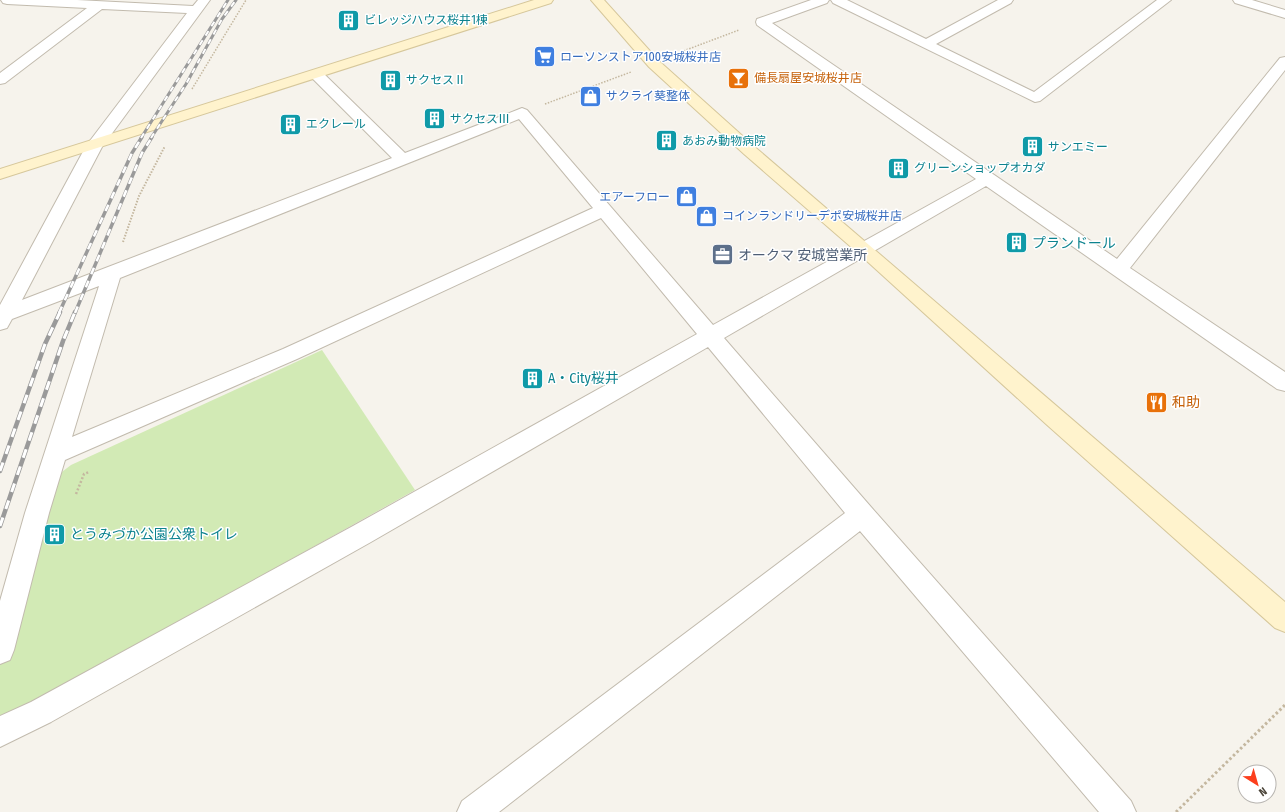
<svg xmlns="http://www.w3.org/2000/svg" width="1285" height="812" font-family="'Fira Sans Condensed','Noto Sans JP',sans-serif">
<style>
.green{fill:#d2eab5}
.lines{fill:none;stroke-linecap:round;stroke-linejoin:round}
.street-casing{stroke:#c2bbae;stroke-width:2}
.secondary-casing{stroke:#d6c79b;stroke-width:2}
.path-far3{stroke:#c4b79f;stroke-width:1.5;stroke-dasharray:1.5 1.5;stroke-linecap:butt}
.path-far2{stroke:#c4b79f;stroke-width:2;stroke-dasharray:1.5 1.5;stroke-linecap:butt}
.path-far1{stroke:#c4b79f;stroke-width:2.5;stroke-dasharray:2 2;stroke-linecap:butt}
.path{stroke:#c4b79f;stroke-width:3;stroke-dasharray:2.5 2.5;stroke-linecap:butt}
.street{fill:#fff;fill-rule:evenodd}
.secondary{fill:#fff3cd;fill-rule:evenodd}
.rail-far2-casing{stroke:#9a9a9a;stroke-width:3}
.rail-far1-casing{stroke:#9a9a9a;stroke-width:3.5}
.rail-casing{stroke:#9a9a9a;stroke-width:4.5}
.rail-far2{stroke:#fff;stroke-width:2;stroke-dasharray:5.5;stroke-linecap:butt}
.rail-far1{stroke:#fff;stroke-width:2.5;stroke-dasharray:7;stroke-linecap:butt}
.rail{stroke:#fff;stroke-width:3;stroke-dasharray:9;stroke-linecap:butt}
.labels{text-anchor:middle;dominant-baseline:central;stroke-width:3;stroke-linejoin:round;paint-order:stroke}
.far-culture-label{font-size:12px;fill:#0d838f;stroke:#fff;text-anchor:start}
.far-shop-label{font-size:12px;fill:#366cbe;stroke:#fff;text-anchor:start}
.far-food-label{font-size:12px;fill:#c56008;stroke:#fff;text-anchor:start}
.culture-label{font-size:14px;fill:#0d838f;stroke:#fff;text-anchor:start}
.service-label{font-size:14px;fill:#4e5e75;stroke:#fff;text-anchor:start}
.food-label{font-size:14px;fill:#c56008;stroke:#fff;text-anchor:start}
</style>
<rect width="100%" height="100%" fill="#f6f3ec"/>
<polygon class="green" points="322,350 415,490 0,722 0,662 54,478 71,465"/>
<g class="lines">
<defs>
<g id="street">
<path d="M 1,0 L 77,0 L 193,6 L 198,0 L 210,0 L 102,147 L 22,300 L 392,158 L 312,78 L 310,75 L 312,72 L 317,71 L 322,72 L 405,153 L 517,110 L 522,108 L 527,110 L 713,325 L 976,179 L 757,25 L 756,22 L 757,19 L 811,0 L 829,0 L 827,3 L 772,23 L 1117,259 L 1280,58 L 1285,57 L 1285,70 L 1130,268 L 1285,372 L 1285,391 L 1277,389 L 986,186 L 724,338 L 871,507 L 1131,801 L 1136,812 L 1099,812 L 860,531 L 499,812 L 457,812 L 462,801 L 845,513 L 708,347 L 371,542 L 51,722 L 0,747 L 0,716 L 31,702 L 353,526 L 697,334 L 601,218 L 297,359 L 65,460 L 49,513 L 14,650 L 10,660 L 0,664 L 0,601 L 25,513 L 99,286 L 12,319 L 7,328 L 0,330 L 0,305 L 86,146 L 187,13 L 102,9 L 5,83 L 0,84 L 0,73 L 87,8 L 7,4 L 3,3 ZM 519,119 L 593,208 L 283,349 L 72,437 L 120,278 Z"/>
<polygon points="831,0 847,0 926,39 998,0 1013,0 1011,3 936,44 1034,92 1157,0 1171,0 1040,101 1035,102 833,3"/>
<polygon points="1233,0 1252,0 1285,10 1285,18 1235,3"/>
</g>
<g id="secondary">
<polygon points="534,0 553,0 551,3 0,179 0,169"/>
<polygon points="591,0 604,0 659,61 756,148 1285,602 1285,632 1275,628 1046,424 858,253 744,154 649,67"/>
</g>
</defs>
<use href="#street" class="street-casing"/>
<use href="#secondary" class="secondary-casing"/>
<g class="path-far3">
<polyline points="678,53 739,30"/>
<polyline points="192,89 246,0"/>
<polyline points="545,104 631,72"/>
</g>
<polyline class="path-far2" points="123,242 139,196 165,146"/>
<polyline class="path-far1" points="76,494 84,474 89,472"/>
<polyline class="path" points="1176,812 1285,705"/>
<use href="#street" class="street"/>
<use href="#secondary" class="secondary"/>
<defs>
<g id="rail-far2">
<polyline points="141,138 228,0"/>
<polyline points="151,138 186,84 222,19 236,0"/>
</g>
<g id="rail-far1">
<polyline points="59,313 132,153 142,137"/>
<polyline points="75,313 142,153 152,137"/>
</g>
<g id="rail">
<polyline points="0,471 45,344 60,312"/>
<polyline points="0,526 63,341 75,312"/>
</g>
</defs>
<use href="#rail-far2" class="rail-far2-casing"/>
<use href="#rail-far1" class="rail-far1-casing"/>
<use href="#rail" class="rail-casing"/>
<use href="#rail-far2" class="rail-far2"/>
<use href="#rail-far1" class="rail-far1"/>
<use href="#rail" class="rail"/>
</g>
<defs>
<symbol id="building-square" viewBox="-11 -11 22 22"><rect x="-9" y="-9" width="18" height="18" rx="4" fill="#0f9aa8" stroke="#fff"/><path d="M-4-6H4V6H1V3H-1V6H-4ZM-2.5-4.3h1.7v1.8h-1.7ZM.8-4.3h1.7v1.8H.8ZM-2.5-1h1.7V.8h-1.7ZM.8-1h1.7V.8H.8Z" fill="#fff"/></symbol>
<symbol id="supermarket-square" viewBox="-11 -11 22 22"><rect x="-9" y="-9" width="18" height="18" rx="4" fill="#3f7fe0" stroke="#fff"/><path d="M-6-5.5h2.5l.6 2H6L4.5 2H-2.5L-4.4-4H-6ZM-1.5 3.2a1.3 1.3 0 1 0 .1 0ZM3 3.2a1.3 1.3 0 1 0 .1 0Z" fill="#fff"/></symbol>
<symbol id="bar-square" viewBox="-11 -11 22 22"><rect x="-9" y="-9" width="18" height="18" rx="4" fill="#e8710a" stroke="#fff"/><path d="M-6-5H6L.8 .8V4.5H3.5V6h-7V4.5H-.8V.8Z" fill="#fff"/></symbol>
<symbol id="shop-square" viewBox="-11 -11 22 22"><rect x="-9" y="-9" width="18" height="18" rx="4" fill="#3f7fe0" stroke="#fff"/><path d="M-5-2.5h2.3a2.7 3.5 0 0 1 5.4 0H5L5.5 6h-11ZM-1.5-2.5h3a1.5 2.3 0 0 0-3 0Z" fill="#fff"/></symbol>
<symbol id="office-square" viewBox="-11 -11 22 22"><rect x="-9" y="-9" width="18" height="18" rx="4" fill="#5c6f8a" stroke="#fff"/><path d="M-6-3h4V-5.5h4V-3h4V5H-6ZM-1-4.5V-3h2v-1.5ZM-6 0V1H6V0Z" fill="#fff"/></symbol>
<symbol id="restaurant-square" viewBox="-11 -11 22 22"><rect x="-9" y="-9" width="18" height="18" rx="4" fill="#e8710a" stroke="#fff"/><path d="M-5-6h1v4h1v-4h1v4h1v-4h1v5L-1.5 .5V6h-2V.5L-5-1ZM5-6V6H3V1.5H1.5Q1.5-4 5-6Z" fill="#fff"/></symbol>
</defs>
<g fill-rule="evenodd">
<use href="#building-square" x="336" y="8" width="25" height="25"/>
<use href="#supermarket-square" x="532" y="44" width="25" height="25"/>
<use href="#bar-square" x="726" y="66" width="25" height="25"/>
<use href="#building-square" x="378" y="68" width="25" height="25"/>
<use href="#shop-square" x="578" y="84" width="25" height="25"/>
<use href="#building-square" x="422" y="106" width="25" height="25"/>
<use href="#building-square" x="278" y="112" width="25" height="25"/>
<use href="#building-square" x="654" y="128" width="25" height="25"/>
<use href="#building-square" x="1020" y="134" width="25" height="25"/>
<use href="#building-square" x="886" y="156" width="25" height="25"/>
<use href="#shop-square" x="674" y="184" width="25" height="25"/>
<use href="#shop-square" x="694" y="204" width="25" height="25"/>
<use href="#building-square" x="1004" y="230" width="25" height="25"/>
<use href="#office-square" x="710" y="242" width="25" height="25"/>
<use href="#building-square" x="520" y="366" width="25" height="25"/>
<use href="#restaurant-square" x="1144" y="390" width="25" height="25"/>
<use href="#building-square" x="42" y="522" width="25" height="25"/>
</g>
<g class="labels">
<g class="far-culture-label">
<text x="364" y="20">ビレッジハウス桜井1棟</text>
<text x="406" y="80">サクセスⅡ</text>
<text x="450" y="119">サクセスⅢ</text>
<text x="306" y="124">エクレール</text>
<text x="682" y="141">あおみ動物病院</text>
<text x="1048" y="147">サンエミー</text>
<text x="914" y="168">グリーンショップオカダ</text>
</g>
<g class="far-shop-label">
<text x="560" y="57">ローソンストア100安城桜井店</text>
<text x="606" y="96">サクライ葵整体</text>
<text x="670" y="197" text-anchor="end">エアーフロー</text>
<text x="722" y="216">コインランドリーデポ安城桜井店</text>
</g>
<g class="far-food-label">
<text x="754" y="78">備長扇屋安城桜井店</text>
</g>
<g class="culture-label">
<text x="1032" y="243">プランドール</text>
<text x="548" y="378">A・City桜井</text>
<text x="70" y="534">とうみづか公園公衆トイレ</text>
</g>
<g class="service-label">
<text x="738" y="255">オークマ 安城営業所</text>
</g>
<g class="food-label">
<text x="1172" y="402">和助</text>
</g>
</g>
<g transform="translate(1257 784) rotate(143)"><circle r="19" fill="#ffffff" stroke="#b7b4b0"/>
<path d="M0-3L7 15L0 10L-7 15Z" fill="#fc3f1d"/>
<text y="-6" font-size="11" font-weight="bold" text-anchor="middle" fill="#4b4439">N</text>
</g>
</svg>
